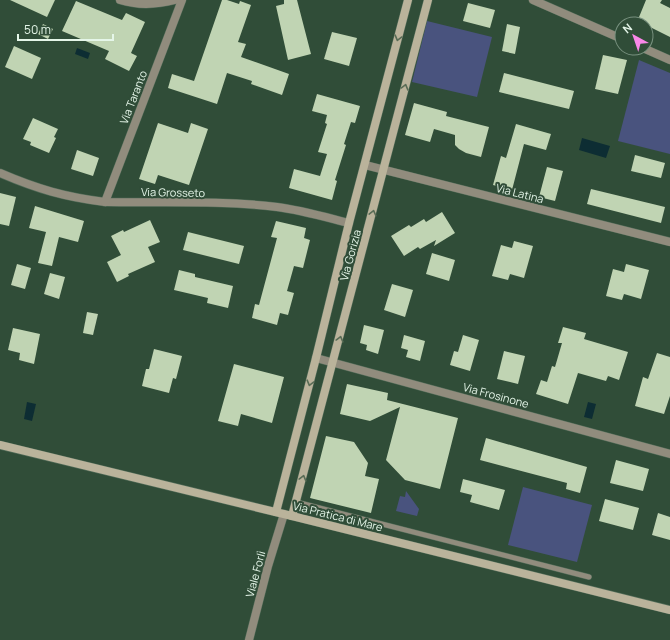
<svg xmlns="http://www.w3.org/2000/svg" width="670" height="640" font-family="Manrope,sans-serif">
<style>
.green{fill:#49537e}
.water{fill:#0d2d33}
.building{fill:#c0d4b3}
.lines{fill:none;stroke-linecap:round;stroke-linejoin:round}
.lane-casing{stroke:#516b58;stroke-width:6}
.street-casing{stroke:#516b58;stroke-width:9}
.secondary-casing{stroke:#516b58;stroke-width:9}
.lane{stroke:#918c7d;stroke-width:5}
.street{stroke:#918c7d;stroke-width:8}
.secondary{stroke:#bab39b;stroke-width:8}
.oneway{stroke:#596c56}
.labels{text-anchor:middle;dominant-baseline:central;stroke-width:4;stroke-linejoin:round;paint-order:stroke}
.street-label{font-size:11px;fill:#e5f6e9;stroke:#304d38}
</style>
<rect width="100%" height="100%" fill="#304d38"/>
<g class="green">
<polygon points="427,21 492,37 477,97 412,82"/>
<polygon points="639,60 670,73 670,154 618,141"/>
<polygon points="523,487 592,505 577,562 508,545"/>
<polygon points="406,491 419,509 417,516 396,511 400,496 405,497"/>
</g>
<g class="water">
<polygon points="77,48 90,53 88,59 75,54"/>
<polygon points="582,138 610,146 606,158 579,150"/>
<polygon points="27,402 36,404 32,421 24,419"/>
<polygon points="588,402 596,404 592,419 584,417"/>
</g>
<g class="building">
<polygon points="10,0 55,0 47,17"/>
<polygon points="222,0 227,0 239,4 240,1 251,5 238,42 246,44 241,57 289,74 282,95 251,84 252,81 227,73 217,104 168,88 172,74 194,81"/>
<polygon points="284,0 297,0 311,54 288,60 276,6 284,4"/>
<polygon points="646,0 662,0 660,3 670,8 670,37 650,27 646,26 646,24 637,22"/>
<polygon points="76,1 122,20 126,13 145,22 131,53 137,56 129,71 105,59 109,51 62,31"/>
<polygon points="468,3 495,10 490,28 463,21"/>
<polygon points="43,24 53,29 48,39 38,34"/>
<polygon points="507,24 520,27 515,54 502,51"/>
<polygon points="332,32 357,38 349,66 324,59"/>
<polygon points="14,46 41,58 32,79 5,67"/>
<polygon points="603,55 627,60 618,94 595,89"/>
<polygon points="504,73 574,91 569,109 499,92"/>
<polygon points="317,94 360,106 355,123 351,122 344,144 346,145 335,180 337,181 332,200 289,188 294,169 320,176 327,154 318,152 327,124 325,123 327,115 312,111"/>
<polygon points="414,103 447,112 446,116 489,127 481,157 466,153 459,149 455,145 455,135 434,129 430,142 405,135"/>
<polygon points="33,118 58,129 54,137 56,138 49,153 30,145 31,142 23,139"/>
<polygon points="158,123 188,133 191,123 208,129 189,185 158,175 155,184 139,179"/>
<polygon points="516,124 551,134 546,150 524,144 512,190 493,185 501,156 506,158"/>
<polygon points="77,150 99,158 93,176 71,169"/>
<polygon points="635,155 665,163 661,178 631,171"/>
<polygon points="547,167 563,171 555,201 539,197"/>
<polygon points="591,189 665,207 661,223 587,204"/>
<polygon points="0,193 16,197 9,226 0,224"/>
<polygon points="35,206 84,221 78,242 59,237 52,266 38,263 46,232 29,228"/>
<polygon points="442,212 455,233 434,246 436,240 420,249 418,247 404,256 391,236 409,225 411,227 424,219 426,222"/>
<polygon points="150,220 160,242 148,247 155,262 128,274 129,276 117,282 107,262 121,255 111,236 123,230 124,232"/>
<polygon points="276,221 306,228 304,238 310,240 303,268 294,266 287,291 294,293 288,315 280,313 277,325 252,318 255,304 259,305 277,238 271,237"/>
<polygon points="188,232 244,246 239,264 183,250"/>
<polygon points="514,241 533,246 524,278 510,274 508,280 492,276 501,245 512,248"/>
<polygon points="432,253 455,260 449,281 426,274"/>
<polygon points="17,264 31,268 25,289 11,285"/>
<polygon points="626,264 649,270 641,299 624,294 622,300 606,296 613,269 624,272"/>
<polygon points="179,270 195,274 195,277 233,286 228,308 207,303 208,298 174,290"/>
<polygon points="50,273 65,277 59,299 44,294"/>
<polygon points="392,284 413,290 405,317 384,310"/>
<polygon points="87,312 98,314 93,335 83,333"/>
<polygon points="364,325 384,330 378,354 366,350 367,345 360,343"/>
<polygon points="563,327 586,333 584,339 628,352 619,380 608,376 606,381 578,373 568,404 536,394 541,380 547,382 552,366 555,367 562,343 558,343"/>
<polygon points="13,328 40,334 34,364 19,360 20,353 8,350"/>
<polygon points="404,335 425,341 420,361 406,357 408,350 401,348"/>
<polygon points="463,335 479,340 470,371 450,365 454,351 458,352"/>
<polygon points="154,349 182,356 176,379 173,378 169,393 142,386 146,369 149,369"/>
<polygon points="504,351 525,356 518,384 497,379"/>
<polygon points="657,353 670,357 670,396 664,414 635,406 643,377 648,379"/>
<polygon points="234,364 284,377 272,423 241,414 238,426 218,421"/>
<polygon points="347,384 388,393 387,400 458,418 440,489 405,480 386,460 400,407 370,421 340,414"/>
<polygon points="326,436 354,442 368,463 365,476 379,479 371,513 310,498"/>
<polygon points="486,438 587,467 580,493 566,489 567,483 480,460"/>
<polygon points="616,460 649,469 643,491 610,483"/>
<polygon points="463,479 505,490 499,510 470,502 472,495 460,492"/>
<polygon points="605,499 639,508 633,530 599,521"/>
<polygon points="658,513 670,517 670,540 652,535"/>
</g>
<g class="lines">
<defs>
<polyline id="lane" points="296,502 589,577"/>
<g id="street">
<path d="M 120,0 C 139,6 156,5 175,0"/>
<polyline points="533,0 622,39"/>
<polyline points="643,48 670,60"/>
<polyline points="365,165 670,242"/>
<path d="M 0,173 C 37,189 65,197 105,202 C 162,203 220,200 277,207 C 301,210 325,217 349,223"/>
<polyline points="105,202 182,0"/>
<polyline points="316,358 670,454"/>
<polyline points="249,640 268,566 284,514"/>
</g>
<g id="secondary">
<polyline points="0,445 292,516 670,610"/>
<polyline points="276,512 316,358 349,223 408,0"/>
<polyline points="292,516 428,0"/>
</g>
</defs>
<use href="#lane" class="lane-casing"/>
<use href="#street" class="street-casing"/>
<use href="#secondary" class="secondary-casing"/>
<use href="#lane" class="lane"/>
<use href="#street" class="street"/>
<use href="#secondary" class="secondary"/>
</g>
<defs><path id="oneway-chevron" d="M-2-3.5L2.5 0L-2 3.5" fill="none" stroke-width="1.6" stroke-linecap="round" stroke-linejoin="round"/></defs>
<g class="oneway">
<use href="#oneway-chevron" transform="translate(398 38) rotate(105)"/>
<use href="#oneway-chevron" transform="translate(405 87) rotate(-75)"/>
<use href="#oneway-chevron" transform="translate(373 213) rotate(-76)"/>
<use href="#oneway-chevron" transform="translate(340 339) rotate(-75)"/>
<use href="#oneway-chevron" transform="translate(310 383) rotate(105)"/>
<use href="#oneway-chevron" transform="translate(303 478) rotate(-75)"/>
</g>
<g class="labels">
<g class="street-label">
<text transform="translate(133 97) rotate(-69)">Via Taranto</text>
<text transform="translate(173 192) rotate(1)">Via Grosseto</text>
<text transform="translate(520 193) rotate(14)">Via Latina</text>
<text transform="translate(350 255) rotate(-75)">Via Gorizia</text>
<text transform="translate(496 395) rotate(15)">Via Frosinone</text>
<text transform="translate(338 516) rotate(14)">Via Pratica di Mare</text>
<text transform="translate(255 574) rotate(-75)">Viale Forlì</text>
</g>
</g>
<g transform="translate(634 36) rotate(320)"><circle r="19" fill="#304d38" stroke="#78917f"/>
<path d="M0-3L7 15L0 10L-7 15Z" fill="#f987e8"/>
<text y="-6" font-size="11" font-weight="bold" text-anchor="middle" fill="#e5f6e9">N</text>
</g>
<path d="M18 34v6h95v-6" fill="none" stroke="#e5f6e9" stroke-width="2"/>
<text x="24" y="34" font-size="12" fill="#e5f6e9" stroke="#304d38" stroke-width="3" paint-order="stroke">50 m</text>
</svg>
